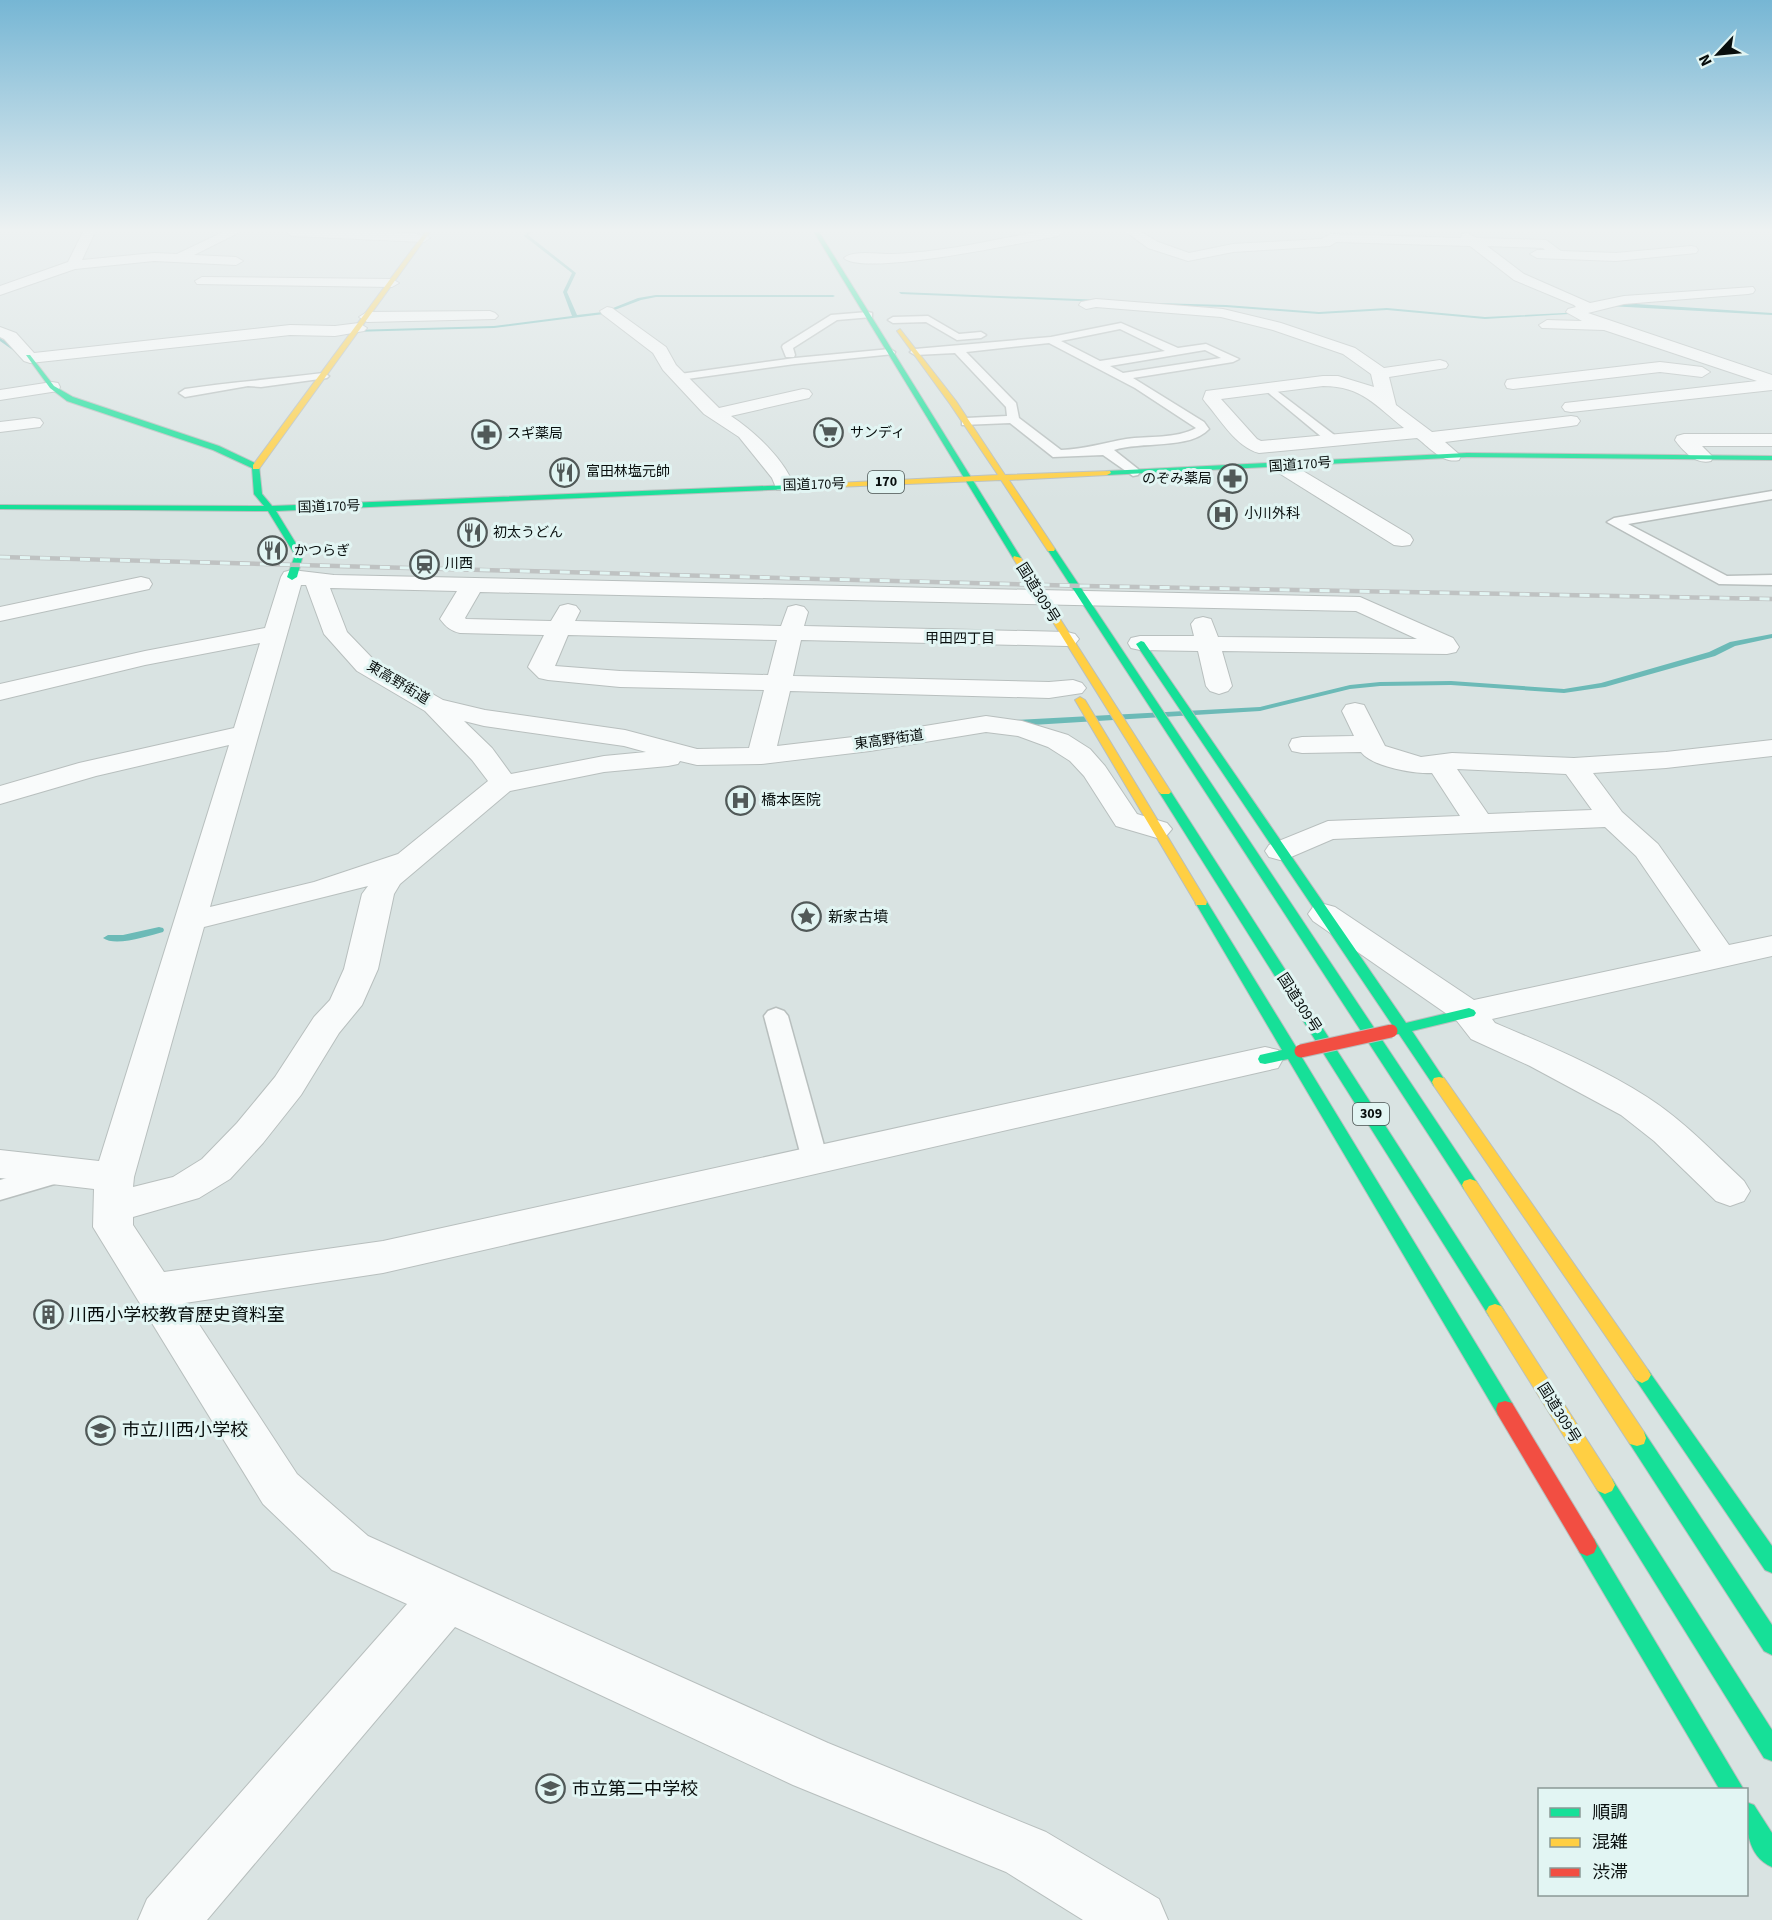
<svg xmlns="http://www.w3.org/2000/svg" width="1772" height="1920" font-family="'Source Sans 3','Noto Sans JP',sans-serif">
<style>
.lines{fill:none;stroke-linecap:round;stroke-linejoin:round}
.stream{fill:#6cbab7;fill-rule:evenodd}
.lane-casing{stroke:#b8bfbe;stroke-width:3}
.street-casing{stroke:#b8bfbe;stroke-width:2}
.fast-casing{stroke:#b8bfbe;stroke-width:2}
.slow-casing{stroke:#b8bfbe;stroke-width:2}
.jam-casing{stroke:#b8bfbe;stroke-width:2}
.lane{fill:#f9fbfb;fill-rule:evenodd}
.street{fill:#f9fbfb;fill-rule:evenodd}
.fast{fill:#16e098;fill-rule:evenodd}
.slow{fill:#ffcf43;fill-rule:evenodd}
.jam{fill:#f24e42;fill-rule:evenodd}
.rail-casing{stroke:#bfc2c2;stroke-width:4.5}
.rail{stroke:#e2f5f3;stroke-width:3;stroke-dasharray:10;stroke-linecap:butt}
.jam-bridge-casing{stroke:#b8bfbe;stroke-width:15;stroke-linecap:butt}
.jam-bridge{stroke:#f24e42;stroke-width:13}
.labels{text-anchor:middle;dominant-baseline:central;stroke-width:6;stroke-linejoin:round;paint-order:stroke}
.far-poi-label{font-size:14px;fill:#080e0d;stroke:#e2f5f3;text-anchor:start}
.far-street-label{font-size:14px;fill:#080e0d;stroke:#e2f5f3}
.shield{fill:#e2f5f3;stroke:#495352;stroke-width:1.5}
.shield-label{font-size:14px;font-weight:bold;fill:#080e0d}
.far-neighbourhood-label{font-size:14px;fill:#080e0d;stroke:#e2f5f3}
.street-label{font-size:15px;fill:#080e0d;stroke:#e2f5f3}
.poi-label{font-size:15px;fill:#080e0d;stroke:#e2f5f3;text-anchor:start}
.near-poi-label{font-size:18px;fill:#080e0d;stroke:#e2f5f3;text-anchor:start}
</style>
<rect width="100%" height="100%" fill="#d9e3e2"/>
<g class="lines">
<g class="stream">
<polygon points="527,232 532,232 528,235 576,273 567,292 577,315 603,312 638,298 656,295 833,295 835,296 833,297 656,297 641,300 604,314 494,328 352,332 350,331 352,330 494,326 572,316 563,292 572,273 524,236"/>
<polygon points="899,292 1103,300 1105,301 1103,302 901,294"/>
<polygon points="1154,303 1226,305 1319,312 1387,308 1485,317 1584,312 1586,313 1485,319 1387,310 1319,314 1226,307 1152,305"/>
<polygon points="1621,303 1772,313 1772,315 1609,306"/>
<polygon points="0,338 21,351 21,353 17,353 0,341"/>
<polygon points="1772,634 1772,638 1735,646 1715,656 1605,687 1564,693 1451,685 1380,686 1350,689 1260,711 1014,726 1010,723 1014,720 1260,707 1350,685 1380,682 1451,681 1564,689 1601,683 1709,652 1730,642"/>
<path d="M 159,927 L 163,928 L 164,930 L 163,932 C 148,936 115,947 103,938 L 108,935 L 123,935 Z"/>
</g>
<defs>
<g id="lane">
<polygon points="868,312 872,313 872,317 837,320 793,348 795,355 794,357 786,357 782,347 783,345 831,315"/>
<polygon points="928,316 959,334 981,332 986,335 981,338 957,340 926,322 893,323 888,320 893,317"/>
<path d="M 1121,323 L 1178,348 L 1206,344 L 1239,359 L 1233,362 L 1133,378 L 1204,422 L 1209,429 C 1190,450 1140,441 1114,450 L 1138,469 L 1140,472 L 1138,475 L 1133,476 L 1103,455 L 1053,457 L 1010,423 L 962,425 L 962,419 L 966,418 L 1007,416 L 1006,407 L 955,353 L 915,355 L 910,352 L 915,349 L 1051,337 ZM 1120,329 L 1165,351 L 1100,361 L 1061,341 ZM 1049,343 L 1135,388 L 1196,428 C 1176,439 1148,436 1126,439 C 1104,443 1084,449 1061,450 L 1019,418 L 1016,403 L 966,352 ZM 1205,350 L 1221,358 L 1123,373 L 1110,366 Z"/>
<polygon points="890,349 895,352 894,354 795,364 680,380 674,377 680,374 795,358"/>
<path d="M 323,373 L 329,376 L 327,378 L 261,387 L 248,386 L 185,397 L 179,393 L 185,389 C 231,382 277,379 323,373 Z"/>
<polygon points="1269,385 1337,437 1339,440 1337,443 1329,443 1265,390 1263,388"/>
<polygon points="1772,491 1772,499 1628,524 1727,576 1772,575 1772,585 1719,584 1607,522 1614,518"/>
<polygon points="776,1008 784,1011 788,1016 828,1160 824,1167 815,1170 806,1167 802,1160 764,1016 768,1011"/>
<polygon points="59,1163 68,1166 72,1173 68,1180 0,1200 0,1180"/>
</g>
<g id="street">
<polygon points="83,232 95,232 82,260 154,253 177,254 223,232 240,232 194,255 236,257 243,261 236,265 154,261 75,269 0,295 0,286 68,262"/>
<path d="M 286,232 C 308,232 420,228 430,238 L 424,242 L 292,236 Z"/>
<path d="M 1036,232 L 1064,232 L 1058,236 C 1026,242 863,277 844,258 C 854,249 881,255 894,254 C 942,252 989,241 1036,232 Z"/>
<polygon points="1126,232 1141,232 1158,242 1189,253 1233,244 1321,239 1331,234 1461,238 1462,234 1467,233 1477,238 1546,240 1561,251 1616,253 1691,246 1696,247 1698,250 1696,253 1616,261 1537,258 1530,254 1537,250 1545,250 1543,248 1487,246 1524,274 1590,303 1624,296 1753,287 1755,290 1753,293 1748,294 1624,304 1588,313 1772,375 1772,390 1571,412 1565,411 1562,407 1565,403 1757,381 1604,330 1542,328 1539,325 1547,320 1582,321 1566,312 1568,309 1576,307 1574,305 1514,280 1470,246 1336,242 1330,246 1233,252 1188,261 1148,248"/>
<polygon points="202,277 392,279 399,283 392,287 197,284 195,281"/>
<path d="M 1096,299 L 1223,309 L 1281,323 L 1355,348 L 1384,368 L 1440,360 L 1446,362 L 1448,365 L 1446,368 L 1389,377 L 1396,405 L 1432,432 L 1571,416 L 1577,417 L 1580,421 L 1577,425 L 1571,426 L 1445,442 L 1461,456 L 1459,460 C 1443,464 1429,447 1417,438 L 1259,453 C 1236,447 1221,420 1206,403 L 1203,399 L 1206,391 L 1323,376 L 1338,376 L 1374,387 L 1371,374 L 1343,354 L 1273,330 L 1221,317 L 1096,307 L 1086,309 L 1079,305 L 1081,302 ZM 1323,386 C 1362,386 1376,406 1404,428 L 1261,441 L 1257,439 L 1221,399 Z"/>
<path d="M 607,307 L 612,308 L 666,347 L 676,365 L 719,408 L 803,389 L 809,390 L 812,394 L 809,398 L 731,416 C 754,431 785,460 794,486 L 791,490 L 777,490 L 772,478 L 739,437 L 704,414 L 663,370 L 653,353 L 602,314 L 600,311 Z"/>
<polygon points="490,311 495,313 498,316 495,319 367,322 359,317 367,312"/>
<polygon points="359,323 367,328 364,331 335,336 290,335 30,363 24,361 4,339 0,337 0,327 16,333 34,353 290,325 335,326"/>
<polygon points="1660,362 1702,367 1710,372 1702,377 1660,372 1513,389 1507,388 1505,384 1507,380 1513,379"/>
<polygon points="52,382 58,383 60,387 58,391 0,400 0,390"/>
<polygon points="34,418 40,419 43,423 40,427 0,432 0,422"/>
<path d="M 1684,434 L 1772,434 L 1772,446 L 1702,446 L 1713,457 L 1711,461 C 1696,465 1683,451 1675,440 L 1677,436 Z"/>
<polygon points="1281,460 1288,462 1410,535 1413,540 1410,545 1402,546 1394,545 1274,470 1271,466 1274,462"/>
<path d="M 292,570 L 334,575 L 1360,597 L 1453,638 L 1459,647 L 1456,652 L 1447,654 L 1222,651 L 1232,686 L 1228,691 L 1219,694 L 1210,691 L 1206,686 L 1198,651 L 1140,650 L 1131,648 L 1128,643 L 1131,638 L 1140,636 L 1194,636 L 1191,624 L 1195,619 L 1203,617 L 1211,619 L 1218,637 L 1417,639 L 1356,611 L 480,592 L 465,618 L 466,619 L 551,621 L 560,606 L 568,604 L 576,606 L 580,611 L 575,621 L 781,626 L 788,607 L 796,605 L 804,607 L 808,612 L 804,626 L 1067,632 L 1075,634 L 1079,639 L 1075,644 L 1067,646 L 801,640 L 793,676 L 1049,682 L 1073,680 L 1082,683 L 1086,688 L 1082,693 L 1049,698 L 790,691 L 777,746 L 870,735 L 986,716 L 1022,721 L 1068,735 L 1090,749 L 1105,766 L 1137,814 L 1167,823 L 1172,829 L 1167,835 L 1157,838 L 1116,826 L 1084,776 L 1070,761 L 1048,747 L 1018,736 L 986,732 L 870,751 L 761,764 L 697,765 L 680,761 L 678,764 L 668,766 L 604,772 L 510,791 L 400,884 L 394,894 L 378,969 L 362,1005 L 339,1033 L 301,1095 L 263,1143 L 230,1179 L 199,1198 L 133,1217 L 133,1225 L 164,1272 L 383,1241 L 1265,1047 L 1278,1050 L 1283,1059 L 1278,1068 L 1265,1071 L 383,1273 L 185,1303 L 297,1474 L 368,1536 L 828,1743 L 1046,1832 L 1159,1899 L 1168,1920 L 1083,1920 L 1006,1872 L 793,1785 L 455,1627 L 207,1920 L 138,1920 L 147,1899 L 407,1604 L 332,1570 L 263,1504 L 93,1227 L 94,1189 L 0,1178 L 0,1150 L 99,1161 L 229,745 L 96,776 L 0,804 L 0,786 L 79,763 L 234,728 L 260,643 L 145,665 L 0,700 L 0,684 L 145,651 L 265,628 L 281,577 L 284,572 ZM 301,585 L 306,585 L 324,634 L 357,671 L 425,711 L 472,760 L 488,781 L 398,854 L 314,882 L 210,907 ZM 330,588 L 457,591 L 440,619 C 446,627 451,631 460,633 L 544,635 L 528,667 L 539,678 L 548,680 L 620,687 L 764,690 L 749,748 L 697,749 L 625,730 L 485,710 L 443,700 L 375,661 L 347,632 ZM 568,635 L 777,640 L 768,675 L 620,671 L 555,666 ZM 464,721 L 484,726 L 624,746 L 646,752 L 604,756 L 511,774 L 492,748 ZM 368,886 L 362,894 L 344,969 L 330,1000 L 314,1017 L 275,1077 L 237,1123 L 202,1159 L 173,1177 L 133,1187 L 134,1177 L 204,927 Z"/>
<polygon points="141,577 149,579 152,584 149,589 0,621 0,607"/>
<path d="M 1355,703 L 1364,705 L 1385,746 L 1421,757 L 1452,753 L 1574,758 L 1666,752 L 1772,740 L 1772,756 L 1666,768 L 1593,773 L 1622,812 L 1658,844 L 1729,945 L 1772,936 L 1772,956 L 1492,1019 L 1495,1023 C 1547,1045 1600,1067 1647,1097 C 1683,1120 1713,1152 1744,1181 L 1750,1191 L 1744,1201 L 1730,1206 L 1716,1201 L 1654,1141 L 1621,1115 L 1530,1066 L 1471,1039 L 1457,1021 L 1313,921 L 1308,914 L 1313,907 L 1324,904 L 1335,907 L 1474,1000 L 1701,951 L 1636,856 L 1605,827 L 1333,839 L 1291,857 L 1280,860 L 1269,857 L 1265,851 L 1269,845 L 1328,821 L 1460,816 L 1432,773 C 1415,774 1372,767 1361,752 L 1302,753 L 1292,751 L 1289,745 L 1292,739 L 1302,737 L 1354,736 L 1342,711 L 1346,705 ZM 1457,769 L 1566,774 L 1592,810 L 1488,814 Z"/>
</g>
<g id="fast">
<polygon points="814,232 819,232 1021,558 1020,560 1013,558"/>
<polygon points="26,355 30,355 54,386 73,397 219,446 259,465 262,494 272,506 816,484 820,486 816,488 276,511 303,555 297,577 292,580 287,577 295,555 268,511 0,509 0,505 264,506 254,494 252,468 213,450 67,401 50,388"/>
<polygon points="1467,453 1772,456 1772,460 1467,457 1107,475 1103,473 1107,471"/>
<polygon points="1051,546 1055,549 1476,1181 1478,1185 1476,1189 1470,1191 1464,1189 1047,549"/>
<polygon points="1141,641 1144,642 1406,1023 1469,1008 1474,1010 1476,1013 1474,1016 1412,1031 1446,1082 1444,1086 1434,1086 1399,1034 1386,1034 1384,1031 1386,1028 1393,1026 1136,644"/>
<polygon points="1165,789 1171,792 1501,1306 1504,1311 1501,1316 1495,1318 1489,1316 1159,792"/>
<polygon points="1201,898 1207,902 1296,1047 1306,1048 1308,1051 1306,1054 1301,1056 1512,1403 1514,1409 1512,1415 1505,1417 1498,1415 1288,1059 1265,1064 1260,1063 1258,1059 1260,1055 1282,1050 1195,902"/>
<polygon points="1642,1367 1648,1370 1772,1546 1772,1573 1765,1570 1636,1380 1633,1375 1636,1370"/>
<polygon points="1637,1430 1644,1432 1772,1625 1772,1655 1764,1651 1630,1444 1628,1438 1630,1432"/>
<polygon points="1605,1476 1612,1479 1772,1730 1772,1761 1764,1758 1598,1491 1595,1485 1598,1479"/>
<polygon points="1587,1536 1594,1539 1744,1790 1720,1790 1580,1553 1577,1546 1580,1539"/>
<path d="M 1746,1802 L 1754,1805 L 1772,1833 L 1772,1867 C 1746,1856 1746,1825 1746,1802 Z"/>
</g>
<g id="slow">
<polygon points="425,232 430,232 259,469 253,469 253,465"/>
<polygon points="900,329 956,401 1005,475 1110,471 1111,473 1107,475 1009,480 1055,549 1054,551 1048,551 1001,480 813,488 812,486 816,484 998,475 950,404 897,331"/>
<polygon points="1014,556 1021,558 1171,792 1169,794 1161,794 1159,792 1013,558"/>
<polygon points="1080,697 1085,700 1207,902 1206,905 1196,905 1195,902 1075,700"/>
<polygon points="1439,1077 1444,1078 1648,1370 1651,1375 1648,1380 1642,1383 1636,1380 1434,1086 1432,1082 1434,1078"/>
<polygon points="1470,1179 1476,1181 1644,1432 1646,1438 1644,1444 1637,1446 1630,1444 1464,1189 1462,1185 1464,1181"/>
<polygon points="1495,1304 1501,1306 1612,1479 1615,1485 1612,1491 1605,1494 1598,1491 1489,1316 1486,1311 1489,1306"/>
</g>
<polygon id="jam" points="1505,1401 1512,1403 1594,1539 1597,1546 1594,1553 1587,1556 1580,1553 1498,1415 1496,1409 1498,1403"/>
</defs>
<use href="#lane" class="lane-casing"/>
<use href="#street" class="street-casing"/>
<use href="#fast" class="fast-casing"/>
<use href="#slow" class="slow-casing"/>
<use href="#jam" class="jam-casing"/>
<use href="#lane" class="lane"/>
<use href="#street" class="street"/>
<use href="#fast" class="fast"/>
<use href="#slow" class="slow"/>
<use href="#jam" class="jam"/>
<defs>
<polyline id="rail" points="0,557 1084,586 1772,599"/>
</defs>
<use href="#rail" class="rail-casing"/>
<use href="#rail" class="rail"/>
<defs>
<polyline id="jam-bridge" points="1301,1051 1391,1031"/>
</defs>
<use href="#jam-bridge" class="jam-bridge-casing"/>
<use href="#jam-bridge" class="jam-bridge"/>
</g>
<linearGradient id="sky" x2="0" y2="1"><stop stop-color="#76b6d4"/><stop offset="0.46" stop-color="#eef2f2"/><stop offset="1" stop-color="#eef2f2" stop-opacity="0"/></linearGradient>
<rect width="1772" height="501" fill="url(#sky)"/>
<defs>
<symbol id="supermarket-ring" viewBox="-11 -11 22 22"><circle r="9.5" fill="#e2f5f3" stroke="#515958" stroke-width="1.5"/><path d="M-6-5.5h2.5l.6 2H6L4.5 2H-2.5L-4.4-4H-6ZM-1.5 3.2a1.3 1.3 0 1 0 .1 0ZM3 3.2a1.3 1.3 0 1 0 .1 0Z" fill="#515958"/></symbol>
<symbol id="pharmacy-ring" viewBox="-11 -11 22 22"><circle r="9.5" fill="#e2f5f3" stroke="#515958" stroke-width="1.5"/><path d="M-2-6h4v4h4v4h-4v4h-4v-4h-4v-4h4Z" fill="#515958"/></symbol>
<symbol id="restaurant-ring" viewBox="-11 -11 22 22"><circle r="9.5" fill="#e2f5f3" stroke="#515958" stroke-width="1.5"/><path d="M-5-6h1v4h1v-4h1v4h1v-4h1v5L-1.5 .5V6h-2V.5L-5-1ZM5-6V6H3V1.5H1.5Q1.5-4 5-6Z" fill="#515958"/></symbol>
<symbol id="hospital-ring" viewBox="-11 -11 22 22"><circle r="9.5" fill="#e2f5f3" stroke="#515958" stroke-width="1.5"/><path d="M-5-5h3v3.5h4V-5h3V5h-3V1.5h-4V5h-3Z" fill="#515958"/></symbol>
<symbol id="station-ring" viewBox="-11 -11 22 22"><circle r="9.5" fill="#e2f5f3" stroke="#515958" stroke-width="1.5"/><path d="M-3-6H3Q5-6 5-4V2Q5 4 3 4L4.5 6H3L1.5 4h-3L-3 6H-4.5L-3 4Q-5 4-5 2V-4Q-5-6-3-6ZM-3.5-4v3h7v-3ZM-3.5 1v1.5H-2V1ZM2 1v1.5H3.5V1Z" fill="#515958"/></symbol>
<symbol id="sight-ring" viewBox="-11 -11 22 22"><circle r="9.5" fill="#e2f5f3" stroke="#515958" stroke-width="1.5"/><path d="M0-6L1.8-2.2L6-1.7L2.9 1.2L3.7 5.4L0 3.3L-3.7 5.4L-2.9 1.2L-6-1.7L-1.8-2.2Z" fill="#515958"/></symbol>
<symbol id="building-ring" viewBox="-11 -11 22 22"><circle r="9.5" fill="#e2f5f3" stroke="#515958" stroke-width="1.5"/><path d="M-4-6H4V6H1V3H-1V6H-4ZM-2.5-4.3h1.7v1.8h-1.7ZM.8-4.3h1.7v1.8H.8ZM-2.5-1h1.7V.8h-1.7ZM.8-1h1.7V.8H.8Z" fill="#515958"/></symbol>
<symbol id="school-ring" viewBox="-11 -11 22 22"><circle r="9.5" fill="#e2f5f3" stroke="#515958" stroke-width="1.5"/><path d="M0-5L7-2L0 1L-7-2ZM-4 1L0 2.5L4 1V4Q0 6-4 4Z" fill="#515958"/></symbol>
</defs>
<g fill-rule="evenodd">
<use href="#supermarket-ring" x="812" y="416" width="33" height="33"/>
<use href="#pharmacy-ring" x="470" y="418" width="33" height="33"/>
<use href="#restaurant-ring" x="548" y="456" width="33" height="33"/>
<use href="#pharmacy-ring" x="1216" y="462" width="33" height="33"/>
<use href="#hospital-ring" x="1206" y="498" width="33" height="33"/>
<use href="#restaurant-ring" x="456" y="516" width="33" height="33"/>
<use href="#restaurant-ring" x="256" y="534" width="33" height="33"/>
<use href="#station-ring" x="408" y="548" width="33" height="33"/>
<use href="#hospital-ring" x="724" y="784" width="33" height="33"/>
<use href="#sight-ring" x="790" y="900" width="33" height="33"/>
<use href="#building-ring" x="32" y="1298" width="33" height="33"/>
<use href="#school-ring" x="84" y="1414" width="33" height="33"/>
<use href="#school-ring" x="534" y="1772" width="33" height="33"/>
</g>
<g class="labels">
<g class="far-poi-label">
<text x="850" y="433">サンディ</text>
<text x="507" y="434">スギ薬局</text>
<text x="586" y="472">富田林塩元帥</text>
<text x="1212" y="479" text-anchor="end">のぞみ薬局</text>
<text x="1244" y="514">小川外科</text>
<text x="493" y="533">初太うどん</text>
<text x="294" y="551">かつらぎ</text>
<text x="445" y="564">川西</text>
</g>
<g class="far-street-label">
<text transform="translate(1300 465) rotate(-4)">国道170号</text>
<text transform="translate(814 485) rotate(-2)">国道170号</text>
<text transform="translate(329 507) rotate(-2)">国道170号</text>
<text transform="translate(398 683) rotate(31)">東高野街道</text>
<text transform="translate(889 740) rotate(-8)">東高野街道</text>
</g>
<g class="shield">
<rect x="868" y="471" width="36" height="22" rx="4.5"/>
<rect x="1353" y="1103" width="36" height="22" rx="4.5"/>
</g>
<g class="shield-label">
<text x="886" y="482">170</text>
<text x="1371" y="1114">309</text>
</g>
<g class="far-neighbourhood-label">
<text x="960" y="639">甲田四丁目</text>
</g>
<g class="street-label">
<text transform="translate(1038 593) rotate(58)">国道309号</text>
<text transform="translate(1299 1003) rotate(57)">国道309号</text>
<text transform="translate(1559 1413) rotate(58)">国道309号</text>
</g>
<g class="poi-label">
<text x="761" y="800">橋本医院</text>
<text x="828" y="917">新家古墳</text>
</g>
<g class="near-poi-label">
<text x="69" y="1315">川西小学校教育歴史資料室</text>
<text x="122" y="1430">市立川西小学校</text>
<text x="572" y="1789">市立第二中学校</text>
</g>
</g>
<rect x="1538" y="1788" width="210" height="108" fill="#e2f5f3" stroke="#8b9997" stroke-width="1.5"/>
<rect x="1550" y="1808" width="30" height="9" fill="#16e098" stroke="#8b9997" stroke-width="1.5"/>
<text x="1592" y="1818" font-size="18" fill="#080e0d">順調</text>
<rect x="1550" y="1838" width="30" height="9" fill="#ffcf43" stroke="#8b9997" stroke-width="1.5"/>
<text x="1592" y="1848" font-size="18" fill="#080e0d">混雑</text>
<rect x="1550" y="1868" width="30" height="9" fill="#f24e42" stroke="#8b9997" stroke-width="1.5"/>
<text x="1592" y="1878" font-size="18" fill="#080e0d">渋滞</text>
<g transform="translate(1718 54) rotate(244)" stroke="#e2f5f3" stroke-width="4.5" paint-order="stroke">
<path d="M0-4.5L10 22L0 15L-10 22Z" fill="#080e0d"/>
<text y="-9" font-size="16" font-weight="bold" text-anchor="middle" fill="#080e0d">N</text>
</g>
</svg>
